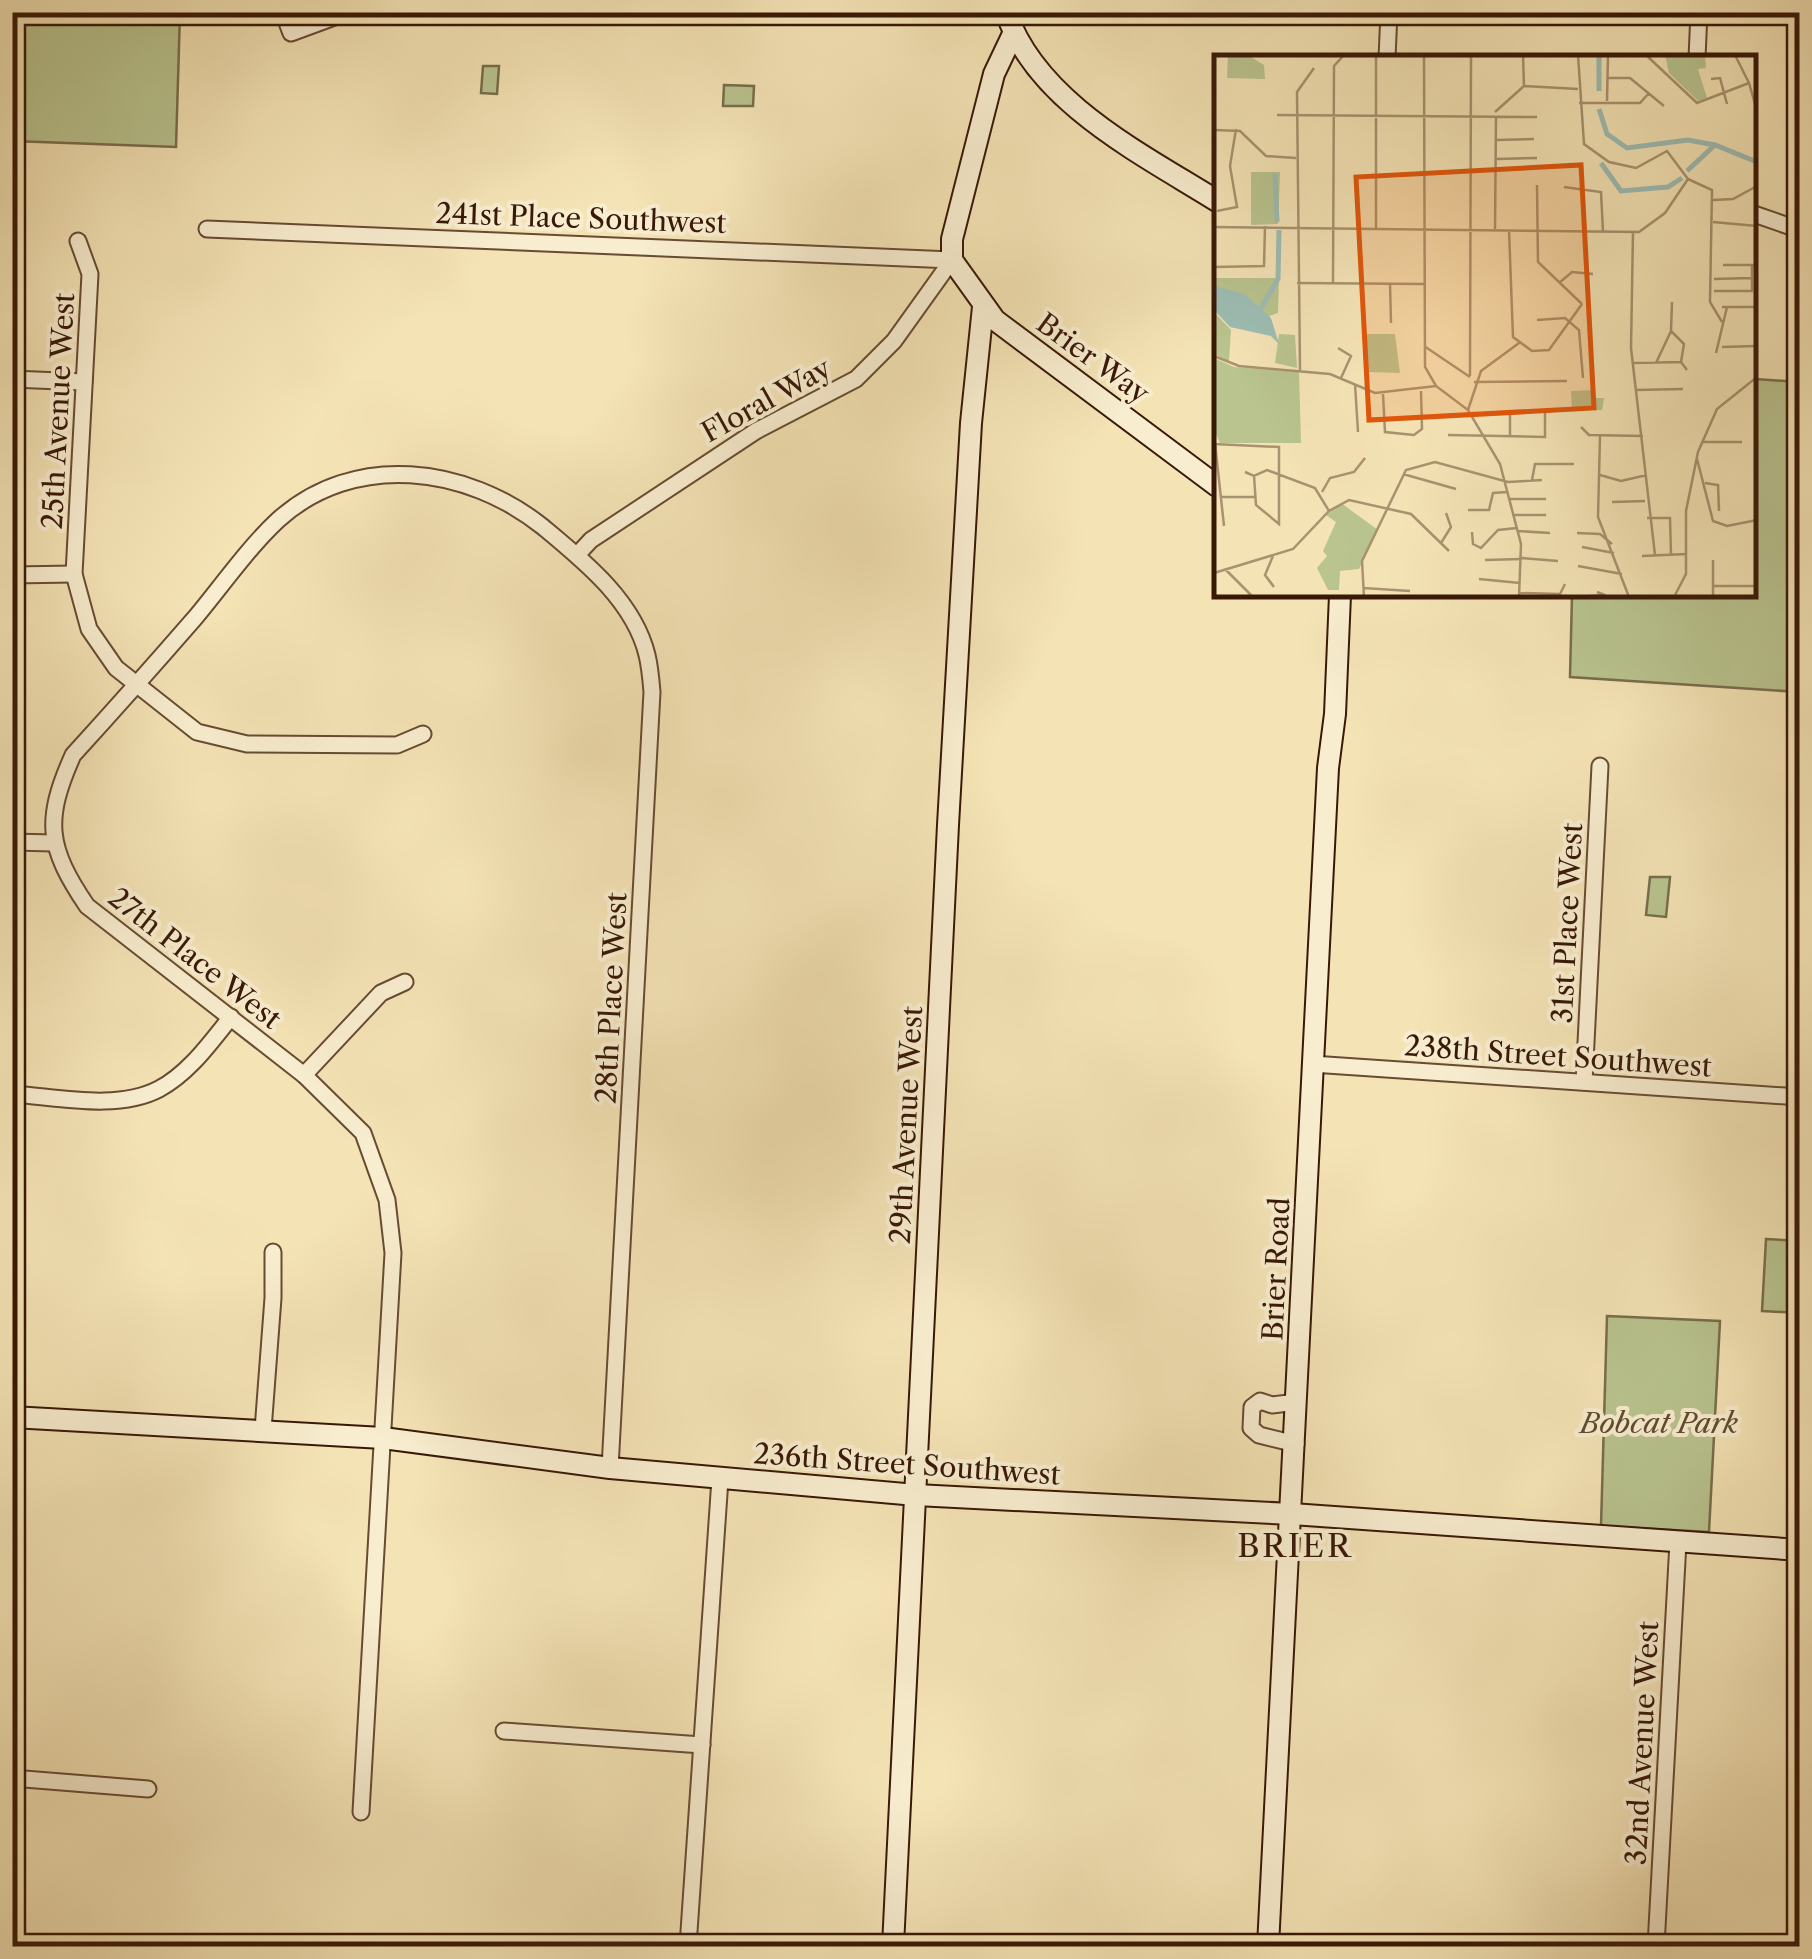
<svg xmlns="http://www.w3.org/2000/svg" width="1812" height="1959" font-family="'Libre Caslon Text',serif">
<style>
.green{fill:#b9c48f;stroke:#786e4b;stroke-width:2.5}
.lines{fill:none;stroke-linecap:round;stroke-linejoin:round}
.street-casing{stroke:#674b32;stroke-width:19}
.secondary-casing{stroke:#381807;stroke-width:24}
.street{stroke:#f8edcf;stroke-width:15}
.secondary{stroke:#f8edcf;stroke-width:20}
.labels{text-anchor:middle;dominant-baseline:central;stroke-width:8;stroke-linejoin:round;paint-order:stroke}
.street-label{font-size:28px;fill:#381807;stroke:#f8edcf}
.park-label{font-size:28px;font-style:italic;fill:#5f4c30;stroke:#f8edcf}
.quarter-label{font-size:32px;letter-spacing:2.5px;fill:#381807;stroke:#f8edcf}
.inset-river{fill:none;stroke:#9dbdb4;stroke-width:5}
.inset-road{fill:none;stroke:#a9926f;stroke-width:2.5}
.view{fill:#df560c;fill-opacity:0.15;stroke:#df560c;stroke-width:5}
.inset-edge{fill:none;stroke:#381807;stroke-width:5}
</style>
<rect width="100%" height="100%" fill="#f4e3b5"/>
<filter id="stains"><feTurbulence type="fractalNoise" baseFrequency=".002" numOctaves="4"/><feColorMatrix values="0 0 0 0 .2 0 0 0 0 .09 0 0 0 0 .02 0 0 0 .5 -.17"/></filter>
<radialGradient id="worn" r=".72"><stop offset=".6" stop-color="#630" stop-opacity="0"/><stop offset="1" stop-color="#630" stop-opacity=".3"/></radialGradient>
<g class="green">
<polygon points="13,12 180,13 176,147 13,141"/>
<polygon points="483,66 499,66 497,94 481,93"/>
<polygon points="724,85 754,86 753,106 723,106"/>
<polygon points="1755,379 1799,382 1799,692 1570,677 1572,595 1754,595"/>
<polygon points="1650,877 1670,877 1666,917 1646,915"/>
<polygon points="1766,1239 1799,1241 1799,1313 1762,1311"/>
<polygon points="1607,1316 1720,1321 1709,1532 1601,1526"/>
</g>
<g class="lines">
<defs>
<g id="street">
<polyline points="283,12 291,33 348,12"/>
<polyline points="1387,58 1389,12"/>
<polyline points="1697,58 1699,12"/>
<polyline points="1754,214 1800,230"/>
<polyline points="207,229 952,260"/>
<polyline points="78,241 90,274 74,574 89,629 116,668 197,732 247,744 397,745 423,734"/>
<polyline points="12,379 84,382"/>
<polyline points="577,555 591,540 756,431 856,379 894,341 952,260"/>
<polyline points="12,575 74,574"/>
<polyline points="12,842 54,843"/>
<polyline points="1312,1064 1800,1097"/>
<polyline points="304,1075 381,993 405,982"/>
<polyline points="1584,1082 1600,766"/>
<path d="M 12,1094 C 58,1097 117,1111 159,1089 C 189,1073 210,1043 231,1017"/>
<polyline points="263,1430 273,1298 273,1252"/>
<polyline points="1296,1444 1259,1435 1251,1428 1252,1407 1260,1401 1272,1405 1297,1402"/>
<polyline points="504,1731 702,1745"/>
<polyline points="12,1778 148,1789"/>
<path d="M 361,1812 L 393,1253 L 387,1200 L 363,1133 L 304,1075 L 87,906 C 47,847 44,820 73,755 C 114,710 154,665 194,619 C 221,587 247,549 278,520 C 354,451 467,466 543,527 C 584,561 634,601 647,655 C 650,667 651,680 652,692 L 610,1468"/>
<polyline points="688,1946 720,1479"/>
<polyline points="1656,1946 1678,1542"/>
</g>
<g id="secondary">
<path d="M 1006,12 C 1036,102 1142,154 1217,201"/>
<polyline points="1013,34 994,74 952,239 952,260 995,320 1217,486"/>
<polyline points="12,1417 383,1438 610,1468 916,1495 1292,1514 1800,1550"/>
<polyline points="893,1946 948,825 971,423 983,307"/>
<polyline points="1268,1946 1328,768 1335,714 1340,595"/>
</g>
</defs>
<use href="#street" class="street-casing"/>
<use href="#secondary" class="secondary-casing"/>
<use href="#street" class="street"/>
<use href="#secondary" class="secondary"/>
</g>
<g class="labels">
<g class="street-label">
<text transform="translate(581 218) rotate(2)">241st Place Southwest</text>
<text transform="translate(1093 358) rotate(36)">Brier Way</text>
<text transform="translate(766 400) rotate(-29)">Floral Way</text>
<text transform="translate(58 411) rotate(-87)">25th Avenue West</text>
<text transform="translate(1567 923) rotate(-87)">31st Place West</text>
<text transform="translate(195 958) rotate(38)">27th Place West</text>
<text transform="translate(611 998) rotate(-87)">28th Place West</text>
<text transform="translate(1558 1056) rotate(4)">238th Street Southwest</text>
<text transform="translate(906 1125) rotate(-87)">29th Avenue West</text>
<text transform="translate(1276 1269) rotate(-87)">Brier Road</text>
<text transform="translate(907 1464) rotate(4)">236th Street Southwest</text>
<text transform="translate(1642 1743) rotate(-87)">32nd Avenue West</text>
</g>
<g class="park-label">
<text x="1659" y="1423">Bobcat Park</text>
</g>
<g class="quarter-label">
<text x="1295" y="1545">BRIER</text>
</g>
</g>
<g transform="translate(1214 55)">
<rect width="542" height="542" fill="#f4e3b5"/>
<path d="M 14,0 L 34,0 L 50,10 L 51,24 L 13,23 ZM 451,0 L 491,0 L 492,13 L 484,14 L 493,43 L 484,46 L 455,18 ZM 37,117 L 66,117 L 64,169 L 37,170 ZM 0,223 L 65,223 L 64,258 L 55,261 L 0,231 ZM 0,257 L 17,275 L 15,306 L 0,299 ZM 65,279 L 81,280 L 83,313 L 61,308 ZM 149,279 L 181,279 L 186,318 L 153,317 ZM 0,303 L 20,312 L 85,317 L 87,388 L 6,388 L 0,375 ZM 381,335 L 381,343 L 390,343 L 388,355 L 358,355 L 357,336 ZM 127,448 L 164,475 L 145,514 L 126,516 L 125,535 L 114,535 L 103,513 L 113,501 L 109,496 L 122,467 L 112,460 Z" fill="#b9c48f"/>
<path d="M 0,231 L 31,239 L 57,263 L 65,289 L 57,281 L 16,272 L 0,255 Z" fill="#9dbdb4"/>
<path class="inset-river" d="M 385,2 L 385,36M 385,54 L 393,79 L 413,93 L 474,85 L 501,90M 387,108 L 407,136 L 454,132 L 468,123M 473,116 L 501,90 L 543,107M 61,119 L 63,167M 46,255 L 64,224 L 65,175"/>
<path class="inset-road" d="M 210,0 L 211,312 L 222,331 L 254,355 L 286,409 L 307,489 L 305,542M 309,0 L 310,31M 364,0 L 370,89 L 395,107 L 422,113 L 453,96 L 474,124M 432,0 L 483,48 L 535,28 L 543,56M 521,0 L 535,28M 394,23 L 416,23 L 450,51M 497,24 L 506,23 L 513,49M 310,31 L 364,34M 393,46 L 394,0M 365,48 L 426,48 L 435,38M 281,57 L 310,31M 63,60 L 323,62M 0,75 L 26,76 L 52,101 L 82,103M 282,85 L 320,84M 282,104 L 323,103M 474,124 L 498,135 L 496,247 L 508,267M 323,130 L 324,207 L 368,249M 350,132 L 387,137 L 389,177M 499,145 L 519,144 L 543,131M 3,156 L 23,152 L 16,111 L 22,74M 499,167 L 543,171M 0,172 L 425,177 L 451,158 L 474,124M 162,173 L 162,0M 281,174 L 282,61M 295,175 L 299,282 L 318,296 L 335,295 L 368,249M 419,177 L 417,293 L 441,500M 509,210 L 543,210M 0,212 L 50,211 L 51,171M 500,224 L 537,223M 83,228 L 210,229M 119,228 L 120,11 L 130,0M 345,228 L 358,217 L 379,219M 176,229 L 177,268M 500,236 L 538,236 L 538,210M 508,252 L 543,252M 323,265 L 351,263 L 365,275 L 369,323M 457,276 L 470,289 L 467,307M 210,291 L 256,322M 508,292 L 543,291M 124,293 L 137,301 L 127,323M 502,298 L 513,252M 0,301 L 25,311 L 116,319 L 161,338 L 222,331M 418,308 L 467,307 L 473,315M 442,308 L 457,276 L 458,247M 86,315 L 83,37 L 100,13M 256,321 L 257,0M 260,327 L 353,326M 141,329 L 144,377M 422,335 L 469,334M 169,339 L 171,377 L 200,380 L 208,374 L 207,336M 254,355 L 267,316 L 305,288M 367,372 L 375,380 L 429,381M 0,379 L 10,471M 234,380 L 331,382 L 331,358M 386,381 L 384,462 L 415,542M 296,382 L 296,358 L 345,354M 489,387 L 528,387M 0,389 L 65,392 L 65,469 L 42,450 L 40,421M 483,404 L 499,466 L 513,471 L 543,465M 31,417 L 40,421 L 53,415 L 101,433 L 115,456M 189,419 L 242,434M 386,420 L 407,426 L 433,420M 318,425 L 321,409 L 360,409M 491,428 L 504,430 L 505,456M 108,437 L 116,423 L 140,417 L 151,403M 8,442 L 41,442M 295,444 L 332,444M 398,447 L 431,446M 254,455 L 275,455 L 279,438 L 293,437M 300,460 L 332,460M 433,463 L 456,463 L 457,500M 304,476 L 336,478M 258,477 L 259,489 L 267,493 L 284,475 L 303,473M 363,478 L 386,479 L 398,489M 227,488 L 237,472 L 232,458M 368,492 L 400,498M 59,501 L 51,520 L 60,532M 428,501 L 472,499M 308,503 L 344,506M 271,505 L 308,504M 364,511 L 408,519M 12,515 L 37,540M 0,518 L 79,494 L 115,456 L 135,445 L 197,459 L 235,496M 265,524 L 306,528M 499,531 L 543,531M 149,533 L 196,536M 306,538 L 346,539 L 351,529M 150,542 L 148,506 L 192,415 L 221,407 L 294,427 L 328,425M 361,542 L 391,540 L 383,537M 460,542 L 472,519 L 472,456 L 484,397 L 503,354 L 543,322M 499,542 L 499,505"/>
<path class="view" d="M 367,110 L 380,353 L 155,365 L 142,122 Z"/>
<rect width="542" height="542" class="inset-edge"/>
</g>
<rect width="1812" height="1959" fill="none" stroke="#f4e3b5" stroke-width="50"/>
<rect x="15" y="15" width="1782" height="1929" fill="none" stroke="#381807" stroke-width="5"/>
<rect x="25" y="25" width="1762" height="1909" fill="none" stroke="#381807" stroke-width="2.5"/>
<rect width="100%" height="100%" filter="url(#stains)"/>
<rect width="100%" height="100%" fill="url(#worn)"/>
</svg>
